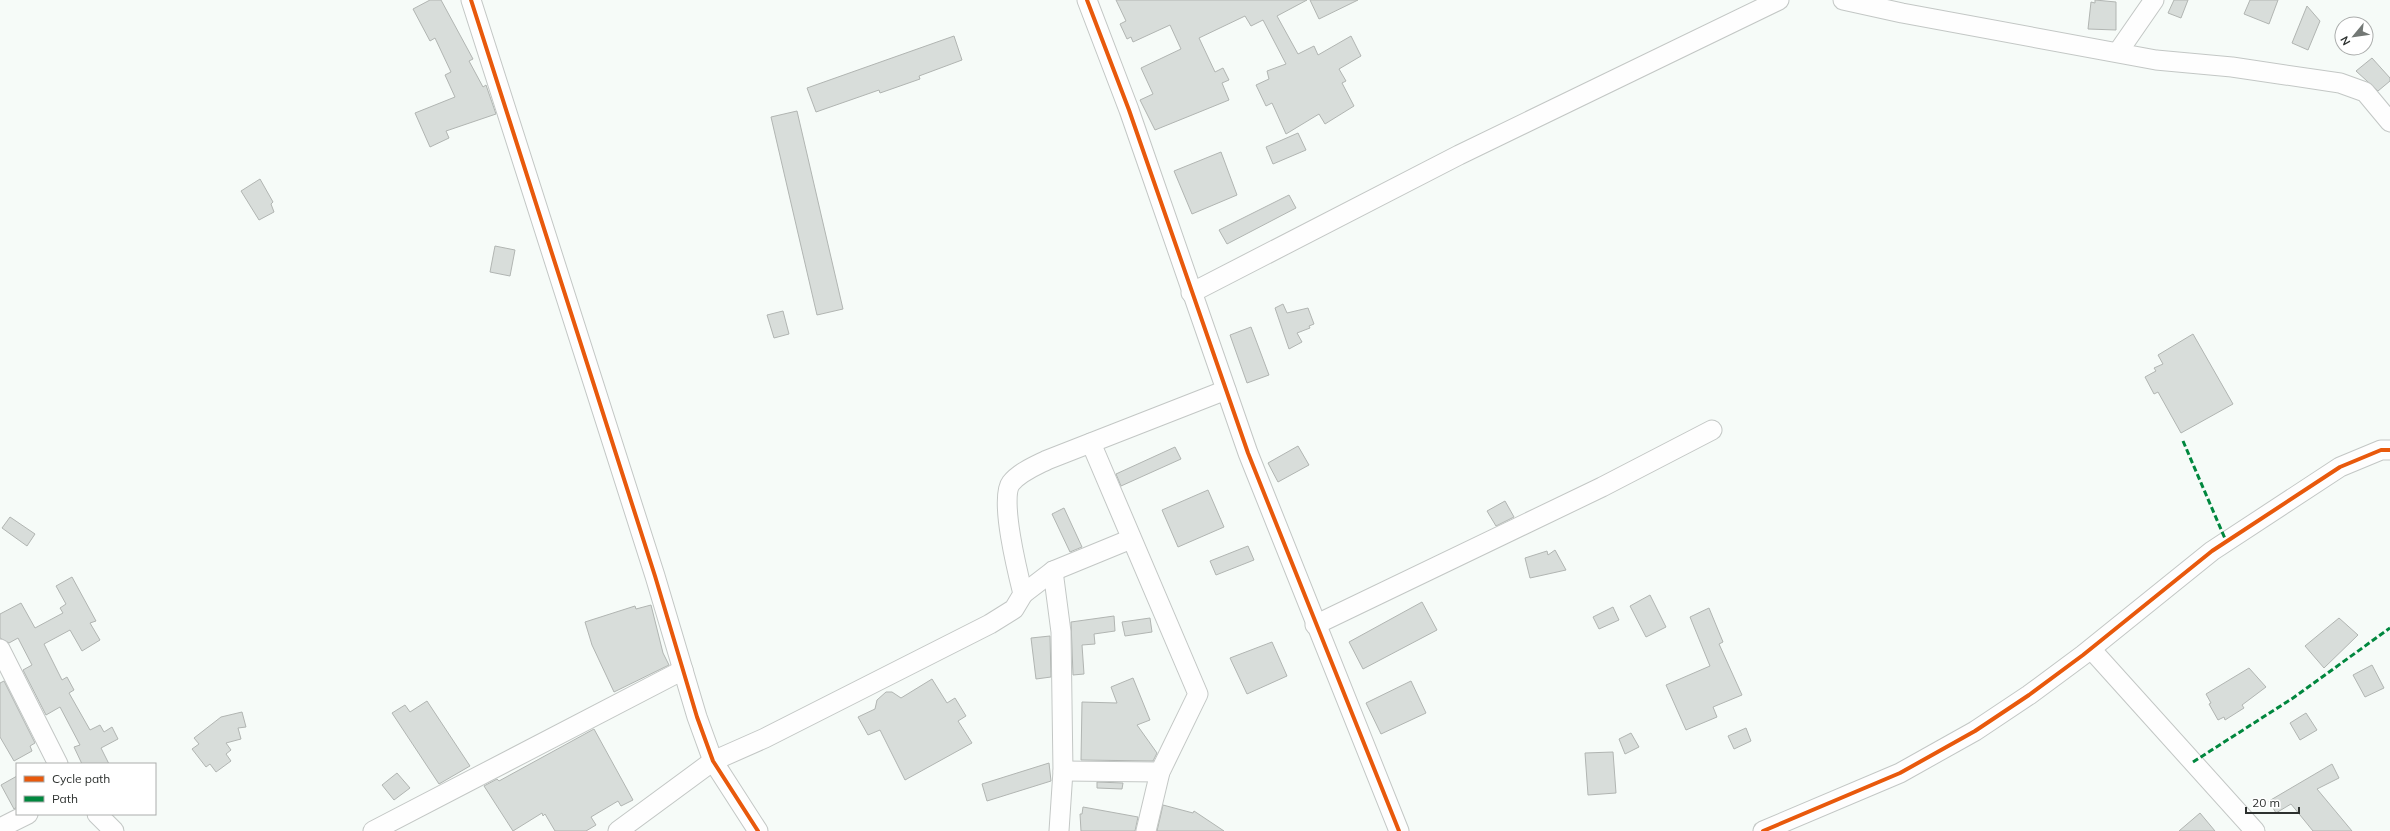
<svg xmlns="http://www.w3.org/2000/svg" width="2390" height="831" font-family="Mulish,sans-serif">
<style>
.building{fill:#d8ddda;stroke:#b1b5b2}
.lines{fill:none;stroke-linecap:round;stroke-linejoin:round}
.minor-casing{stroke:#c3c7c5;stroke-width:21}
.minor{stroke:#fefefe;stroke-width:19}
.quiet{stroke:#00873e;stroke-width:3;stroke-dasharray:6 3;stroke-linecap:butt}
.cycleway-casing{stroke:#fff;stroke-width:6}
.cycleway{stroke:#e8590c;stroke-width:4}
</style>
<rect width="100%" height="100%" fill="#f6fbf8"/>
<g class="building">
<polygon points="430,0 441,0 473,59 469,61 483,87 486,85 496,114 446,131 449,138 430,147 415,113 455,97 445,75 451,72 435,38 430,41 413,9"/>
<polygon points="1116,0 1307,0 1277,16 1298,54 1314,46 1318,55 1351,36 1361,56 1339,69 1346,81 1342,83 1354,106 1325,124 1319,114 1286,134 1272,103 1266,106 1256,85 1269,79 1267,71 1286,64 1263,20 1251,26 1245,16 1199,38 1215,72 1223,68 1229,80 1222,83 1229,100 1155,130 1140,100 1153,94 1141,68 1181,49 1170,25 1133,42 1131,37 1127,39 1120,24 1126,21"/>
<polygon points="1310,0 1358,0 1319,19"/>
<polygon points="2095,0 2116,2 2116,30 2088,29 2091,2 2095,3"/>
<polygon points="2174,0 2188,0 2181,18 2168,13"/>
<polygon points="2250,0 2278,0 2269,24 2244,14"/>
<polygon points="2307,6 2320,21 2308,50 2292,43"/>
<polygon points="954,36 962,60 919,76 920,79 880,93 879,90 816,112 807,88"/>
<polygon points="2372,58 2390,78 2390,81 2378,91 2356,71"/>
<polygon points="797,111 843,309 817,315 771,117"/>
<polygon points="1298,133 1306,150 1273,164 1266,147"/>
<polygon points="1221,152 1237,195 1192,214 1174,171"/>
<polygon points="260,179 273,202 271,204 274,212 259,220 241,191"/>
<polygon points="1289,195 1296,208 1227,244 1219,230"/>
<polygon points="495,246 515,250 510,276 490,272"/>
<polygon points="1283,304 1287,313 1308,308 1314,324 1309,326 1310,328 1297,333 1302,342 1289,349 1275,308"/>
<polygon points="783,311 789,334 774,338 767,315"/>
<polygon points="1251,327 1269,375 1247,383 1230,335"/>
<polygon points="2193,334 2233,404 2181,433 2158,392 2154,394 2145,377 2156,371 2154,368 2163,364 2158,355"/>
<polygon points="1298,446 1309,465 1278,482 1268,463"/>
<polygon points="1175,447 1181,459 1121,486 1116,474"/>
<polygon points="1208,490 1224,527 1178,547 1162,510"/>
<polygon points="1505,501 1514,517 1496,526 1487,511"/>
<polygon points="1064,508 1082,547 1070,552 1052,514"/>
<polygon points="10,517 35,534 27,546 2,528"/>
<polygon points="1248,546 1254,560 1216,575 1210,561"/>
<polygon points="1555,550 1566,570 1530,578 1525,558 1547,551 1548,555"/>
<polygon points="72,577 96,621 90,623 100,640 82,651 70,630 44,644 62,680 67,677 74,690 69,693 90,730 100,725 104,732 112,727 118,739 101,748 109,764 82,764 74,747 80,745 60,707 46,715 23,670 32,665 18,638 9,643 0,638 0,614 21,603 35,628 63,613 60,608 66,604 56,586"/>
<polygon points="1650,595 1666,627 1646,637 1630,606"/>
<polygon points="1422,602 1437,630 1363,669 1349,642"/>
<polygon points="651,605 663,653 669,665 614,692 592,645 585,622 635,606 636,609"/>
<polygon points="1613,607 1619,620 1599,629 1593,617"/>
<polygon points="1709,608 1723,642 1719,644 1742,695 1713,707 1717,717 1686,730 1666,685 1710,666 1690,617"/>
<polygon points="1114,616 1115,631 1094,634 1095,644 1082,645 1084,674 1073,675 1071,622"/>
<polygon points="1150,618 1152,632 1125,636 1122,622"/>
<polygon points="2339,618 2358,635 2324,668 2305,646"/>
<polygon points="1050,636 1051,677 1036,679 1031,638"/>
<polygon points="1272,642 1287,676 1247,694 1230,658"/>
<polygon points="2372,665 2384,688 2365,697 2353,675"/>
<polygon points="2249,668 2266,687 2242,705 2244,708 2225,720 2224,717 2218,720 2209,704 2211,703 2206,694"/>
<polygon points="1133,678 1150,720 1137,725 1157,753 1153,761 1081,760 1082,702 1117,703 1111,687"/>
<polygon points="932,679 947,703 955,698 966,716 958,721 972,743 905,780 880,730 868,735 858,717 875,709 877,700 886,692 892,692 901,698"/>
<polygon points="4,681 35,743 30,746 32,751 14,761 0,737 0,683"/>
<polygon points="1411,681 1426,713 1381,734 1366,703"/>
<polygon points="427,701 470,766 439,784 392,713 405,705 410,712"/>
<polygon points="242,712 246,727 238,728 241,739 226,743 231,750 226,754 231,761 216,772 210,764 206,767 192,749 199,744 194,738 221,717"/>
<polygon points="2306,713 2317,730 2300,740 2290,723"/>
<polygon points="1746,728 1751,741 1734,749 1728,736"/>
<polygon points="594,729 633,800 621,806 618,801 591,817 596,825 586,831 555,831 545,814 543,816 542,813 513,831 484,786 497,779 499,781"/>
<polygon points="1631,733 1639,747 1625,754 1619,739"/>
<polygon points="1613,752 1616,793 1588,795 1585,753"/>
<polygon points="1049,763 1051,781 987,801 982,784"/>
<polygon points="2332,764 2339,778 2317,789 2352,831 2313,831 2291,804 2276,813 2269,801"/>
<polygon points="397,773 410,788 394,800 382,785"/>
<polygon points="17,776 17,807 14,809 1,785"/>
<polygon points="1097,782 1123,783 1122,789 1097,788"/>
<polygon points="1163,805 1193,813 1194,811 1224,831 1157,831"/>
<polygon points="1083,807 1138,817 1135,831 1081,831 1080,814 1082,814"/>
<polygon points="2200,813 2215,831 2179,831"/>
</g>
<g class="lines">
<defs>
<g id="minor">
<polyline points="471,0 655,576 697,717 713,761 758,831"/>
<polyline points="1087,0 1129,110 1248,453 1399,831"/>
<polyline points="1843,0 1902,13 2156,60 2232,67 2340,83 2365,92 2390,122"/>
<polyline points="2118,52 2154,0"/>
<polyline points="1191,293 1459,155 1779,0"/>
<polyline points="1091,443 1198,694 1160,772 1146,831"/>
<polyline points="1053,571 1061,632 1063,771 1059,831"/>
<polyline points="1023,594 1053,571 1131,539"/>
<polyline points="1315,625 1602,487 1712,430"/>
<polyline points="0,649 58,764"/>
<polyline points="2091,649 2255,831"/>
<polyline points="1063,771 1160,772"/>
<polyline points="97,814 114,831"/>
<polyline points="0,828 28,814"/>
<polyline points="373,831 683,670"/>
<path d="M 618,831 L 713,761 L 765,738 L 990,624 L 1014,609 L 1023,594 C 1018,574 999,498 1011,483 C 1020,472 1035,466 1047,460 L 1226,390"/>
<polyline points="1763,831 1900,773 1975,731 2029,695 2083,655 2212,551 2340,467 2381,450 2390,450"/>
</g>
</defs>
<use href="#minor" class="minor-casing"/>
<use href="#minor" class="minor"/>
<g class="quiet">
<polyline points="2183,441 2226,541"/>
<polyline points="2193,762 2293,698 2390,628"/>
</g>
<defs>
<g id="cycleway">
<polyline points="471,0 655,576 697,717 713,761 758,831"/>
<polyline points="1087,0 1129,110 1248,453 1399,831"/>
<polyline points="1763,831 1900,773 1975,731 2029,695 2083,655 2212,551 2340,467 2381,450 2390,450"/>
</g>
</defs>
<use href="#cycleway" class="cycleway-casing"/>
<use href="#cycleway" class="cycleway"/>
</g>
<rect x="16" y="763" width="140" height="52" fill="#ffffff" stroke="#abadac"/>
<rect x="24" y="776" width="20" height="6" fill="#e8590c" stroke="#abadac"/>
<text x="52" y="783" font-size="12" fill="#2d312f">Cycle path</text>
<rect x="24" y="796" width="20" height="6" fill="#00873e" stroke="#abadac"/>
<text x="52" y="803" font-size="12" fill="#2d312f">Path</text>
<g transform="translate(2354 36) rotate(241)"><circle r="19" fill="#ffffff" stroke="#abadac"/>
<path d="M0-3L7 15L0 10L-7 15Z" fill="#737875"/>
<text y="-6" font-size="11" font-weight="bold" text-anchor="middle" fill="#2d312f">N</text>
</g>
<path d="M2246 807v6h53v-6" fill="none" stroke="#2d312f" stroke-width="2"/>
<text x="2252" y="807" font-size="12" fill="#2d312f" stroke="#ffffff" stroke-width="3" paint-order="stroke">20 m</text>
</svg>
